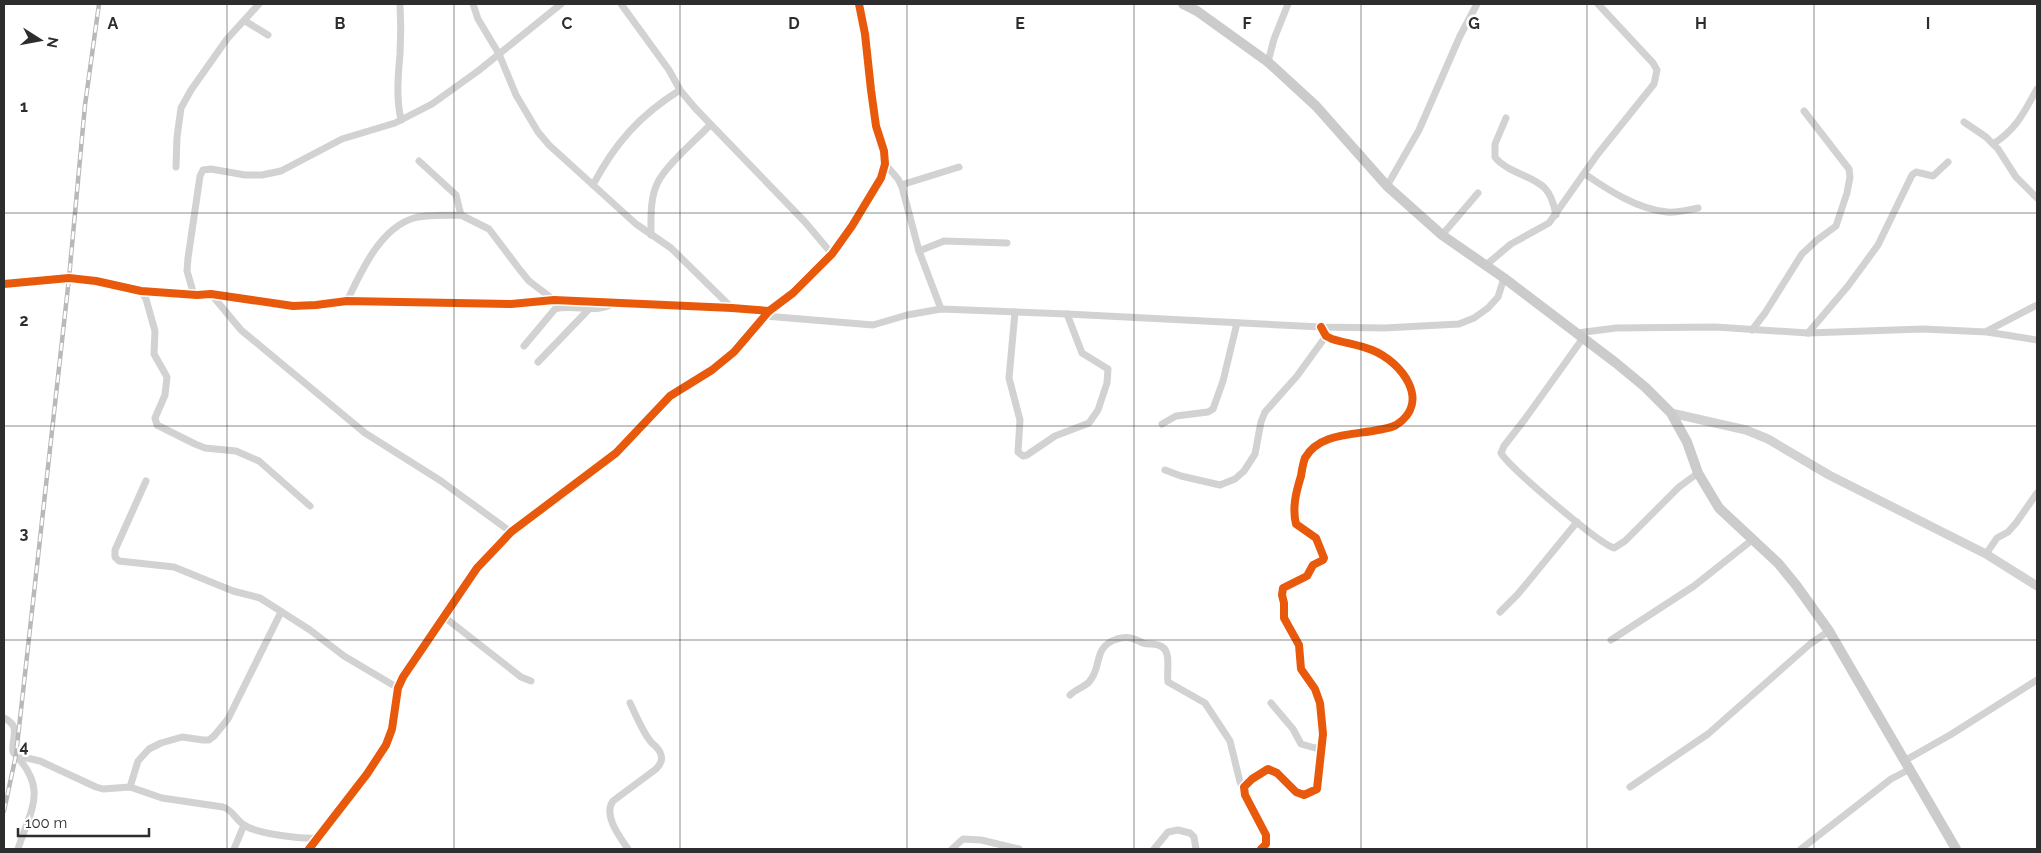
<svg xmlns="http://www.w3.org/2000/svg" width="2041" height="853" font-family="Raleway,sans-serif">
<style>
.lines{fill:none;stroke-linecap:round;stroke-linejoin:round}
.minor{stroke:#d2d2d2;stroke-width:7}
.tertiary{stroke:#d2d2d2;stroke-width:9}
.secondary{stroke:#cbcbcb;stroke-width:10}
.rail-casing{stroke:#b9b9b9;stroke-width:4.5}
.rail{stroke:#fff;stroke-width:2.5;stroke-dasharray:8;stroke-linecap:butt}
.cycleway-casing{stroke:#fff;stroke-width:11}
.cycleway{stroke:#e8590c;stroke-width:8}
.grid{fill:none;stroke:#2d2d2d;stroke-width:1;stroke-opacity:0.55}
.grid-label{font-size:16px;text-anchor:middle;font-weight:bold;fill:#2d2d2d;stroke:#fff;stroke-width:5;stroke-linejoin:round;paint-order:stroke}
</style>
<rect width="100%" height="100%" fill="#fff"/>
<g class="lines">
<g class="minor">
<path d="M 400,4 C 401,21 401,37 400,54 C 398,77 396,97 401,120"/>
<polyline points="473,4 478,19 499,54 516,95 538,132 549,145 636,224 671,248 732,308"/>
<polyline points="621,4 669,70 680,90 695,108 805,222 832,254"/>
<polyline points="245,21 268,35"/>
<polyline points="1268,62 1274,39 1288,4"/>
<path d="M 1506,118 L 1495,144 L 1495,157 C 1498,162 1505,166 1510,169 C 1538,183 1550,182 1556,215"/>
<polyline points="1964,122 1986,137 1998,149 2016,177 2037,198"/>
<path d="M 1993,144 C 2017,129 2024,112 2037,89"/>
<polyline points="419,161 456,195 461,215 489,229 520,270 529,281 554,300"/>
<polyline points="885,164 898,179 902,187 919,251 941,309"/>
<polyline points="176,167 177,137 181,108 191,90 227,39 259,4"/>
<path d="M 1585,174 C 1608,190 1637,209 1667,212 C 1677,213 1688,210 1698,208"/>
<path d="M 593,185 C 615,143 640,115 680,90"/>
<polyline points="901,185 959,167"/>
<polyline points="1387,186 1419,130 1460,36 1477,4"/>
<path d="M 651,235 C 651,218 650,199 657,184 C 665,166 696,140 710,125"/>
<polyline points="1442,235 1478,193"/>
<polyline points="919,251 944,241 1007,243"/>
<polyline points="1486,265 1511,244 1549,223 1597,155 1654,84 1657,70 1653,63 1598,4"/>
<polyline points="4,284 69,278 96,281 141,291 197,295 211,294 293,306 316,305 347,301 511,304 554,300 732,308 769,311"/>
<polyline points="141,291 146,299 155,331 154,354 167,377 165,395 155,418 157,425 195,444 205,448 236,451 259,461 310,506"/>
<polyline points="211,294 241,330 365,433 441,481 511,532"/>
<polyline points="194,295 187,271 188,258 200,176 203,170 211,169 245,175 262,175 281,171 342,139 395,123 432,104 478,71 561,4"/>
<path d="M 347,301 C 361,272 380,228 414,218 C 428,214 446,216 461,215"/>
<polyline points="1015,312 1009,378 1020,420 1018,452 1023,456 1027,455 1055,436 1089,423 1098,410 1107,383 1108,369 1082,353 1067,314"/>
<polyline points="765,316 873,325 907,315 941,309 1067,314 1321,327 1384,328 1459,324 1474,318 1488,308 1498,297 1504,278"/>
<polyline points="1752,330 1765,313 1802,254 1817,240 1836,226 1847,193 1850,177 1849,169 1804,111"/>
<polyline points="1987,331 2037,305"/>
<polyline points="1577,333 1616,328 1715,327 1808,333 1923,329 1987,332 2037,340"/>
<polyline points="1808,333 1848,286 1878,245 1912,175 1916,172 1933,176 1948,162"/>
<path d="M 1583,338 L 1525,419 L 1504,446 L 1501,453 C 1509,467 1598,543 1614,548 L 1625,541 L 1679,487 L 1698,473"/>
<path d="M 524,346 L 555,309 C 571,304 601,314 613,303"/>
<polyline points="538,362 590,308"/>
<polyline points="1162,424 1176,416 1208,412 1213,409 1223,381 1237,323"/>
<polyline points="1165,470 1181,476 1220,485 1235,479 1244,471 1255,454 1261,422 1265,412 1297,376 1326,336"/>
<polyline points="146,481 115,550 115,557 119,561 174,567 233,591 260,598 310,630 344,656 398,688"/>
<polyline points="1986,554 1997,538 2008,532 2016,523 2037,493"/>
<polyline points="1500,612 1518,594 1577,522"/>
<polyline points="443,616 521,677 531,681"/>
<polyline points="1611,640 1694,586 1752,540"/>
<path d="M 1070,695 C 1075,690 1084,687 1089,682 C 1103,667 1092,647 1117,639 C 1128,636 1133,638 1143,643 C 1148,645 1152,643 1158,645 C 1173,649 1166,669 1168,682 L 1205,703 L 1230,741 L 1240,782 L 1244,787"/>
<polyline points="1271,703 1293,729 1301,744 1315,748 1321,746"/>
<path d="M 4,718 C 22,727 11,737 13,752 C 49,789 31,808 18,849"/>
<path d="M 18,756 L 40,761 L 96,787 L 103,789 L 130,787 L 162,798 L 223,807 C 233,810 235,819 244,825 C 257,834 301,839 318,838"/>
<polyline points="1904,761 1950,735 2037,680"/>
<polyline points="130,787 138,761 149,749 161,743 182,737 203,740 209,740 214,736 228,719 281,612"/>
<polyline points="1630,787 1708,734 1810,644 1829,631"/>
<polyline points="234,849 244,825"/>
<polyline points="309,849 367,774 386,745 392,729 398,688 403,677 477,568 497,547 511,532 616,453 670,396 712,370 734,352 769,311 793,293 832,254 852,226 881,178 885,164 884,151 876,126 871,90 865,34 859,4"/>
<path d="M 628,849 C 619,836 603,815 613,801 L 656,769 C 660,765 663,761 661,755 C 660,749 655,746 651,742 C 642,731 636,715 630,703"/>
<polyline points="952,849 963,839 981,840 1019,849"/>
<polyline points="1154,849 1168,832 1178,830 1190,833 1194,837 1196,849"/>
<path d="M 1261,849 L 1266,844 L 1266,835 L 1245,795 L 1244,787 L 1252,779 L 1268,769 L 1277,773 L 1296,792 L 1304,795 L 1317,789 L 1323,734 L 1320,703 L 1315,689 L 1301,669 L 1299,645 L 1284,618 L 1284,603 L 1282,595 L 1283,588 L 1307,576 L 1313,565 L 1323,560 L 1324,558 L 1316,538 L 1296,524 C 1292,508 1296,492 1301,476 C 1302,470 1303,463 1305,458 C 1319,433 1354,435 1378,430 C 1383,429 1391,428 1396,425 C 1432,402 1402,362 1372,350 C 1360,345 1345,343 1332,339 L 1326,336 L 1321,327"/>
<polyline points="1801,849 1891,779 1908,770"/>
</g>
<polyline class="tertiary" points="1671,413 1746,430 1768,439 1829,475 1986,554 2037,586"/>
<polyline class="secondary" points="1183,4 1197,11 1268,62 1316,106 1387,186 1442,235 1504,278 1616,363 1645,387 1671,413 1687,442 1698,473 1719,508 1778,563 1796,585 1829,631 1956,849"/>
<defs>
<polyline id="rail" points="4,811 16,755 69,278 85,105 99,4"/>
</defs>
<use href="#rail" class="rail-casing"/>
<use href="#rail" class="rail"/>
<defs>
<g id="cycleway">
<polyline points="4,284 69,278 96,281 141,291 197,295 211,294 293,306 316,305 347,301 511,304 554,300 732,308 769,311"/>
<polyline points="309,849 367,774 386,745 392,729 398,688 403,677 477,568 497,547 511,532 616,453 670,396 712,370 734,352 769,311 793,293 832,254 852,226 881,178 885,164 884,151 876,126 871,90 865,34 859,4"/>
<path d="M 1261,849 L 1266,844 L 1266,835 L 1245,795 L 1244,787 L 1252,779 L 1268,769 L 1277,773 L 1296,792 L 1304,795 L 1317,789 L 1323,734 L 1320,703 L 1315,689 L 1301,669 L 1299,645 L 1284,618 L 1284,603 L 1282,595 L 1283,588 L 1307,576 L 1313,565 L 1323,560 L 1324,558 L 1316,538 L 1296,524 C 1292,508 1296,492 1301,476 C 1302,470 1303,463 1305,458 C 1319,433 1354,435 1378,430 C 1383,429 1391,428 1396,425 C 1432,402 1402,362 1372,350 C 1360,345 1345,343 1332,339 L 1326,336 L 1321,327"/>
</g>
</defs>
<use href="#cycleway" class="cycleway-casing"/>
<use href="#cycleway" class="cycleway"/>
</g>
<path class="grid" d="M 227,4 L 227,849M 454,4 L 454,849M 680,4 L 680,849M 907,4 L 907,849M 1134,4 L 1134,849M 1361,4 L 1361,849M 1587,4 L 1587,849M 1814,4 L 1814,849M 4,213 L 2037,213M 4,426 L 2037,426M 4,640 L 2037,640"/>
<g class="grid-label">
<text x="113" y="29">A</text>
<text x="340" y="29">B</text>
<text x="567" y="29">C</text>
<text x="794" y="29">D</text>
<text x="1020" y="29">E</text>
<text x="1247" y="29">F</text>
<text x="1474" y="29">G</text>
<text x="1701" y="29">H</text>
<text x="1928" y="29">I</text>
<text x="24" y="112">1</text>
<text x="24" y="326">2</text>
<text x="24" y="539">3</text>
<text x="24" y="752">4</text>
</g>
<rect width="2041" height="853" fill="none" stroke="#2d2d2d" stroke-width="10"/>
<g transform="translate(40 40) rotate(101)" stroke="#ffffff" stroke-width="4" paint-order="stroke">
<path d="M0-4L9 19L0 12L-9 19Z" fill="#2d2d2d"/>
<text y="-8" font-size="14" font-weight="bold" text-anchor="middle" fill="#2d2d2d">N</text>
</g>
<path d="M18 828v8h131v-8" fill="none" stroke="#2d2d2d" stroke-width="2.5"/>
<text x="25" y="828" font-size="15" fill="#2d2d2d" stroke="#ffffff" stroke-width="4" paint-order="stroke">100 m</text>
</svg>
